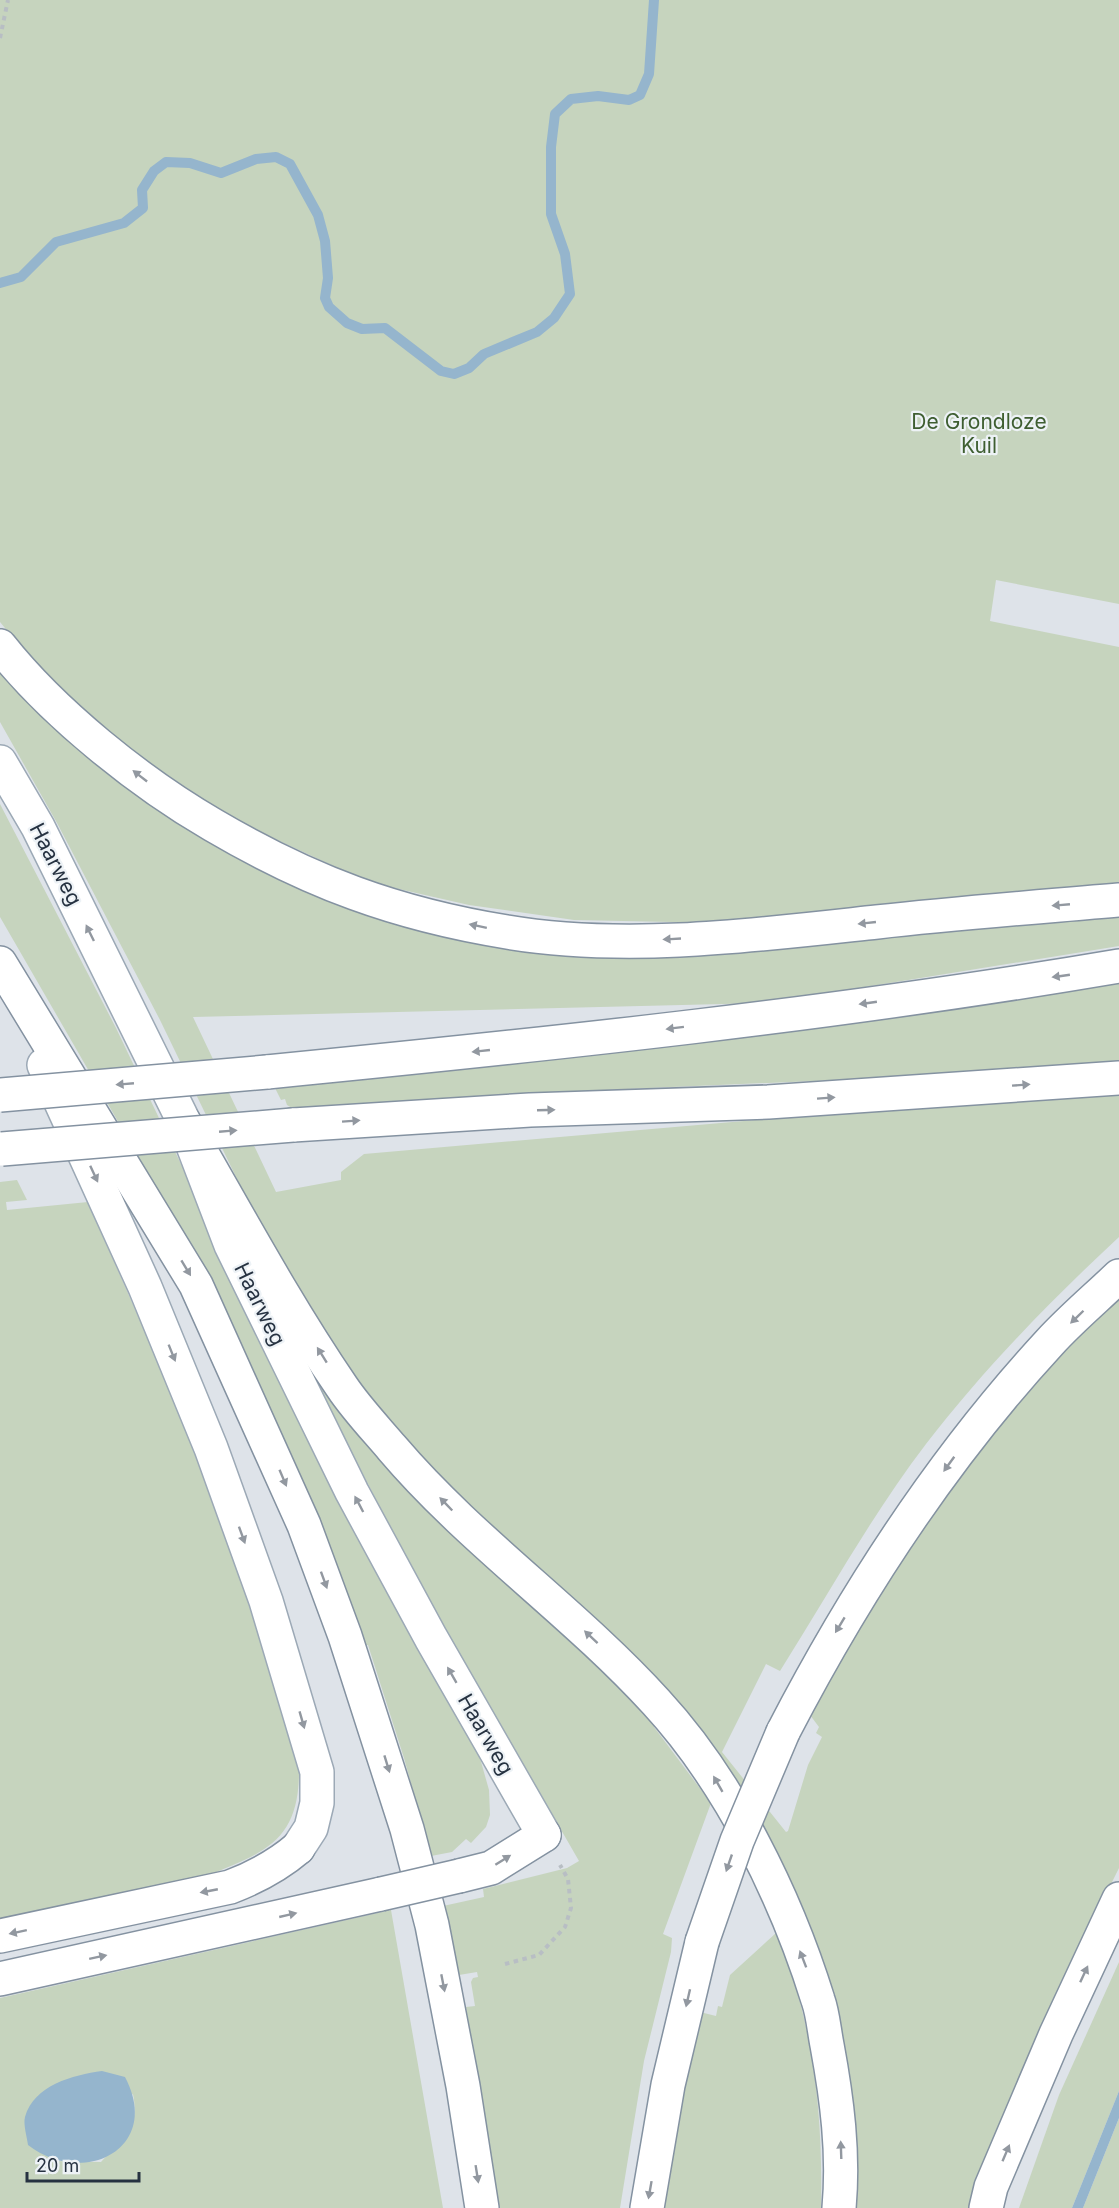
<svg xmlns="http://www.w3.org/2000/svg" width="1119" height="2208" font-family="Inter,sans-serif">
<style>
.green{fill:#c6d4be;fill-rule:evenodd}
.water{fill:#95b5cd}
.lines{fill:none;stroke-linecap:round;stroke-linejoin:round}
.stream{stroke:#95b5cd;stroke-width:10}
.major-casing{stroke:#9ca9b6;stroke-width:36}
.highway-casing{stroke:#8492a1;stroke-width:36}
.path{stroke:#b8bec4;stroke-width:4;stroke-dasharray:4.5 4.5;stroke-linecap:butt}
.major{stroke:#fff;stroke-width:33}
.highway{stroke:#fff;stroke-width:33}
.highway-bridge-casing{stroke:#8492a1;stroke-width:36;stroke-linecap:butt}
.highway-bridge{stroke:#fff;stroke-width:33}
.oneway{fill:#9298a0}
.labels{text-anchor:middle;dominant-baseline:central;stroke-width:4.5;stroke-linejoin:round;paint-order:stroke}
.park-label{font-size:21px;fill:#3e5e31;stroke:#edf2f6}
.street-label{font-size:21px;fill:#263241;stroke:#edf2f6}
</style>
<rect width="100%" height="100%" fill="#dee3e9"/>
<g class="green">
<polygon points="0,0 1119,0 1119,604 996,580 990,621 1119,647 1119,886 720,923 574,920 469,905 368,882 236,821 124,746 43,674 0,622"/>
<path d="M 0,667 L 182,823 L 524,947 L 1119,911 L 1119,946 L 766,1003 L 193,1017 L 276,1192 L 341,1180 L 341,1172 L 364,1154 L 824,1114 L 1119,1094 L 1119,1237 C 1050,1301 983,1370 926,1444 C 871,1516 828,1595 780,1671 L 766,1664 L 722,1752 L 786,1832 L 788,1831 L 808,1765 L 822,1737 L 816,1733 L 819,1727 L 810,1715 C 836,1669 860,1621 888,1577 C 954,1474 1032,1380 1119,1296 L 1119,1868 L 1042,2023 L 973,2208 L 851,2208 L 779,1864 L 351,1378 L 268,1243 L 160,1020 L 57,823 L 0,722 Z"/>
<polygon points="0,804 116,1028 341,1499 476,1744 489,1790 490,1815 486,1827 471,1843 466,1839 452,1852 431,1856 404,1758 368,1645 362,1646 161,1196 0,917"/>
<polygon points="1119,979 1119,1064 1000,1073 626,1089 292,1108 287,1105 285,1099 281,1100 273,1084"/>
<path d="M 17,1180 L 27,1200 L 6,1202 L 7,1210 L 88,1202 L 159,1364 L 224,1527 L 299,1763 C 301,1840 269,1851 204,1877 L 0,1920 L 0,1182 Z"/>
<polygon points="316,1375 657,1724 654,1727 711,1803 663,1934 672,1938 671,1952 644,2061 620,2208 498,2208 466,2007 475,2006 471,1982 473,1978 478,1977 477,1972 459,1975 443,1906 484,1897 483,1889 567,1868 579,1861 420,1585 313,1377"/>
<path d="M 391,1910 L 443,2208 L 0,2208 L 0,1998 ZM 133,2094 C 140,2129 124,2138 101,2162 L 56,2161 Z"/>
<path d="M 776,1933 C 814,2020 823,2115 821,2208 L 662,2208 L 674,2127 L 700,2012 L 716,2016 L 718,2006 L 722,2007 L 730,1975 Z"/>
<polygon points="1119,1962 1119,2091 1072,2208 1019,2208 1059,2095"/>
<polygon points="1119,2118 1119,2208 1083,2208"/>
</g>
<g class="water">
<path d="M 102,2071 L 125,2077 C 163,2149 83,2188 28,2145 C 27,2137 23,2124 25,2117 C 34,2085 73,2075 102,2071 Z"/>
<polygon points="1119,2091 1119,2118 1083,2208 1072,2208"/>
</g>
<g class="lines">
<polyline class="stream" points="0,283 21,277 56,242 124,223 143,208 142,190 154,171 166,162 190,163 221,173 256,159 276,157 290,164 318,215 325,241 328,278 325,298 329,307 347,323 362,329 385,328 441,371 454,374 469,368 484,354 537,332 554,318 570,294 565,254 551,214 551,147 555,114 571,99 598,96 629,100 640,95 649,74 654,0"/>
<defs>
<g id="major">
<polyline points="0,762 38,827 184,1122 231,1245 352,1492 431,1638 544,1835"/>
<polyline points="44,1065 145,1287 211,1448 266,1601 317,1772 317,1803 311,1828 298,1848"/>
</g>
<g id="highway">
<path d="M 0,646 C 53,713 139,782 213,825 C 310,882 396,914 507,932 C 626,952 758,935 877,922 C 957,913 1038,907 1119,900"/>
<polyline points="0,963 196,1285 304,1525 345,1636 407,1829 432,1925 463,2086 482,2208"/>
<path d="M 267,1072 C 552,1044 837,1014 1119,966"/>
<path d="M 184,1122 C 235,1210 284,1302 342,1387 C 356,1408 375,1428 392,1448 C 471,1541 574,1612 656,1702 C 730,1782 786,1897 818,2000 C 823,2014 824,2030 827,2045 C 837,2099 844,2153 839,2208"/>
<polyline points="293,1125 530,1110 768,1102 1119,1078"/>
<path d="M 783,1732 C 856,1591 942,1459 1050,1342 C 1071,1319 1096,1298 1119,1276"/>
<polyline points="459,1876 491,1868 544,1835"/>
<path d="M 0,1936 L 230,1887 C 256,1877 277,1866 298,1848"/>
<polyline points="0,1979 381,1894"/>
<polyline points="647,2208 668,2085 702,1942"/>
<polyline points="986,2208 991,2187 1056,2034 1119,1899"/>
</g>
</defs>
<use href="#major" class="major-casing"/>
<use href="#highway" class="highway-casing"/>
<g class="path">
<polyline points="0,38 8,0"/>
<polyline points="505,1964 539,1955 565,1927 571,1908 568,1879 560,1865"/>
</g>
<use href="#major" class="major"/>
<use href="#highway" class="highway"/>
<defs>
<g id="highway-bridge">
<polyline points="0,1095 267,1072"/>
<polyline points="2,1149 293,1125"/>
<polyline points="381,1894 459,1876"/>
<polyline points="702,1942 737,1841 783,1732"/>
</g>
</defs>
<use href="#highway-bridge" class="highway-bridge-casing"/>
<use href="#highway-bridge" class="highway-bridge"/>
</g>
<defs><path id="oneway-solid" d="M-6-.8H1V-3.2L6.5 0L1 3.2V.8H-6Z" transform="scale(1.5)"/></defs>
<g class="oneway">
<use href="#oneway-solid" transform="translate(140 776) rotate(-142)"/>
<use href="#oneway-solid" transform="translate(1061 905) rotate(175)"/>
<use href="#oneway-solid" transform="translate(867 923) rotate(174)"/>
<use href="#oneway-solid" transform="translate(478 926) rotate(-168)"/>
<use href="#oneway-solid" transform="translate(90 933) rotate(-116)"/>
<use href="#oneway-solid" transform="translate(672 939) rotate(177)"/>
<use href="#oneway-solid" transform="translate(1061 976) rotate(172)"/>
<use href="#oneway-solid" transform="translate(868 1003) rotate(172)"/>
<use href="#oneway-solid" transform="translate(675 1028) rotate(173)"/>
<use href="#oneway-solid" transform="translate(481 1051) rotate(174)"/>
<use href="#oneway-solid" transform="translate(125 1084) rotate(175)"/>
<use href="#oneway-solid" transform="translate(1021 1085) rotate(-4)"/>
<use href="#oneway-solid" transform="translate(826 1098) rotate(-4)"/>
<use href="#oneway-solid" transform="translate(546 1110) rotate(-2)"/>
<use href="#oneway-solid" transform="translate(351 1121) rotate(-4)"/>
<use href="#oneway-solid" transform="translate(228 1131) rotate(-5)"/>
<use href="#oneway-solid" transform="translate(94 1174) rotate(65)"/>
<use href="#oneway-solid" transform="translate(186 1268) rotate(59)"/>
<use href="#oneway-solid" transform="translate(1077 1317) rotate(136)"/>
<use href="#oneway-solid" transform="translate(172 1353) rotate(68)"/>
<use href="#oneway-solid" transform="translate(322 1355) rotate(-122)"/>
<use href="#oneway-solid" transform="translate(949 1464) rotate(126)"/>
<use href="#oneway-solid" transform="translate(283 1478) rotate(67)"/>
<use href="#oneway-solid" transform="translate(359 1504) rotate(-118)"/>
<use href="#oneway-solid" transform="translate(446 1504) rotate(-134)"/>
<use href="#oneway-solid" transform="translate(242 1535) rotate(70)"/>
<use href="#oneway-solid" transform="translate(324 1580) rotate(70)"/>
<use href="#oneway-solid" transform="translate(840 1625) rotate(121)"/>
<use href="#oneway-solid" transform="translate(591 1637) rotate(-137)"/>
<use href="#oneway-solid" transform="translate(452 1675) rotate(-120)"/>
<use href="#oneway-solid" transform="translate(302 1720) rotate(74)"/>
<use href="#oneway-solid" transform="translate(387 1764) rotate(73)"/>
<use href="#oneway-solid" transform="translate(718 1784) rotate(-120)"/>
<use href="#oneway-solid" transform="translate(503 1860) rotate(-32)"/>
<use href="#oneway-solid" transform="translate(729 1863) rotate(109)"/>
<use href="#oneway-solid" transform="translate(209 1891) rotate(169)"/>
<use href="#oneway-solid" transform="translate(288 1915) rotate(-13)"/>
<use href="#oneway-solid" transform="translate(18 1932) rotate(168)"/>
<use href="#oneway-solid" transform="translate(98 1957) rotate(-12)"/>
<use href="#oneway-solid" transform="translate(803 1959) rotate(-111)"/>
<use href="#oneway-solid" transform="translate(1084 1974) rotate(-65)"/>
<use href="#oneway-solid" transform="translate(443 1983) rotate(79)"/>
<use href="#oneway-solid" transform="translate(688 1998) rotate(103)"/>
<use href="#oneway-solid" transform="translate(841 2150) rotate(-92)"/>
<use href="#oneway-solid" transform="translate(1006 2153) rotate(-67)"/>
<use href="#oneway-solid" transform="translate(477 2174) rotate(81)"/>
<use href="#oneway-solid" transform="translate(650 2190) rotate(100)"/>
</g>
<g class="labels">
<g class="park-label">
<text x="979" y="421">De Grondloze<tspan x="979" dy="24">Kuil</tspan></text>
</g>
<g class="street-label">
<text transform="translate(56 864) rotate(63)">Haarweg</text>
<text transform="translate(260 1304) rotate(64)">Haarweg</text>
<text transform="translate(486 1734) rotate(60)">Haarweg</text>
</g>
</g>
<path d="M27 2172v9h112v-9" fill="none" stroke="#263241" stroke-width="3"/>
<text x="36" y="2172" font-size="18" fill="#263241" stroke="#edf2f6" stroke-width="4.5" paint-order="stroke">20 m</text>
</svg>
